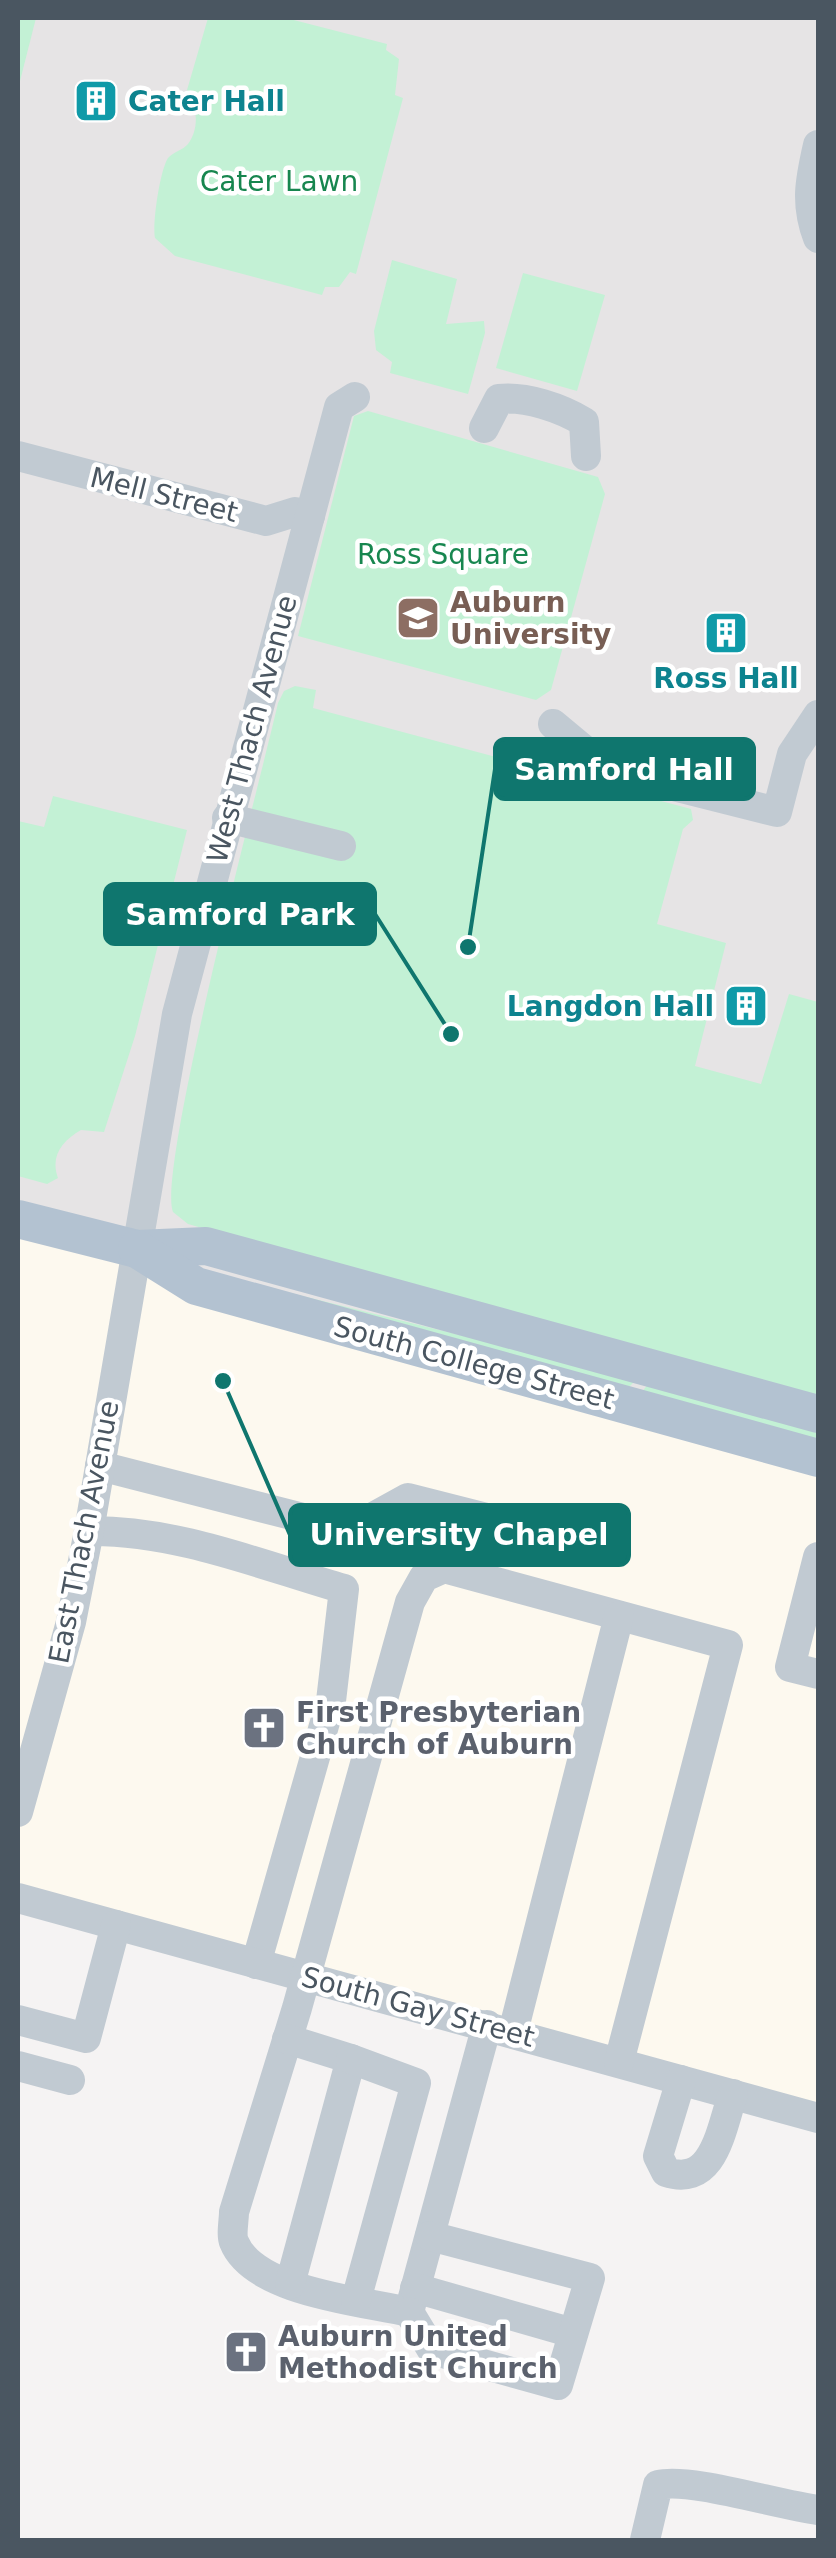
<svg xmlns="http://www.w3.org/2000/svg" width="836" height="2558" font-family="'DejaVu Sans',sans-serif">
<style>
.commercial{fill:#fdf9ef}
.education{fill:#e6e4e5}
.green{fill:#c3f1d5}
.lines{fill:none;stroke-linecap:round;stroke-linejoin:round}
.minor{stroke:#c1cad2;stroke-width:30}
.major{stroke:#b3c2d1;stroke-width:38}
.labels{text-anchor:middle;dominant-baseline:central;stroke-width:9;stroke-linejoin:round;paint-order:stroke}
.culture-label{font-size:28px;font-weight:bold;fill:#0d838f;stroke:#fff;text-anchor:start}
.park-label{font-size:28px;fill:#17864f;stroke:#fff}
.street-label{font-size:28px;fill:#4a5661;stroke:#fff}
.education-label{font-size:28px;font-weight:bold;fill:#785e54;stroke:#fff;text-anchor:start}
.worship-label{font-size:28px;font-weight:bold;fill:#5b616d;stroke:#fff;text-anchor:start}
.leader{fill:none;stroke:#0f766e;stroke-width:4}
.callout-dot{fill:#0f766e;stroke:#fff;stroke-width:4}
.callout{fill:#0f766e;stroke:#0f766e;stroke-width:4}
.callout-label{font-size:30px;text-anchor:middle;font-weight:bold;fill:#fff}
</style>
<rect width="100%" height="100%" fill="#f5f3f3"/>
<polygon class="commercial" points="18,1219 818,1458 818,2118 18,1898"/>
<polygon class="education" points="18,18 818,18 818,1458 18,1218"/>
<g class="green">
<polygon points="18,18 36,18 18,89"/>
<path d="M 208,18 L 286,18 L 387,44 L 386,50 L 399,59 L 395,95 L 403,98 L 356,274 L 350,272 L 339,287 L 325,287 L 322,295 L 175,256 L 155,238 C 152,224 160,170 168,158 C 173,152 183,150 188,144 C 200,128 197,106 187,90 Z"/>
<polygon points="392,260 457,279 446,324 484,321 485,333 468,394 390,373 392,362 376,350 374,331"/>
<polygon points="523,273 605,295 577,391 496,368"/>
<polygon points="368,411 598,477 605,494 551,690 536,700 298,636 354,416"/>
<path d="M 295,686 L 316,690 L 313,708 L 691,809 L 693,820 L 683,829 L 657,924 L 726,943 L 695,1066 L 761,1084 L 789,994 L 818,1002 L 818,1403 L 188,1224 L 173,1212 C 156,1172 262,774 278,703 L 284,691 Z"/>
<path d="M 53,796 L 187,830 L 135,1036 L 104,1132 L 81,1130 C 62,1141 50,1156 58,1178 L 47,1184 L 18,1176 L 18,821 L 44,827 Z"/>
<polygon points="222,1276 637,1379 627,1389"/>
<polygon points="649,1383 818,1429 818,1440 641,1393"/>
</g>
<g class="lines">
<g class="minor">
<path d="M 818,145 C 810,180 805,204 818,238"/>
<path d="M 484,428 L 499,399 C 526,396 561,408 584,422 L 586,456"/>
<polyline points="18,456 266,521 295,512 310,516"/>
<polyline points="553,724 601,764 618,772 777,812 792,754 818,715"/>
<polyline points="227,818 341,846"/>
<polyline points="100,1466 350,1530 408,1498 534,1530"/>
<path d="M 89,1531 C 176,1530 261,1565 344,1589 L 331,1701 L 256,1964"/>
<polyline points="818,1557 790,1667 818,1674"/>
<polyline points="18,1812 71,1622 89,1531 177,1014 339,407 355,397"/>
<polyline points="18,1898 818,2118"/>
<polyline points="18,2020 86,2038 116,1925"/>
<path d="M 487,2025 L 409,2312 C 362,2301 254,2292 234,2242 C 231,2235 234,2220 234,2212 L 297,2008 L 410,1602 L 424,1577 L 444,1568 L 728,1645 L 619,2062"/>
<polyline points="513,2032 619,1616"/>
<polyline points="287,2039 351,2059 290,2284"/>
<polyline points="351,2059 416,2083 356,2300"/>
<polyline points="18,2066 70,2080"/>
<path d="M 681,2080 L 658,2156 L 666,2172 C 714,2188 721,2129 733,2094"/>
<polyline points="415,2288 573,2333"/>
<polyline points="409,2312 432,2350 558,2385 590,2278 430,2236"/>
<path d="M 645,2540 L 658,2485 C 690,2477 778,2505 818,2510"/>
</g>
<g class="major">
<polyline points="18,1219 137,1249 206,1246 818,1414"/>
<polyline points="137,1249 196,1286 818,1458"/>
</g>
</g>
<defs>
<symbol id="building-square" viewBox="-11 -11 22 22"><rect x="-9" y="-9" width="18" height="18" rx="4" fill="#0f9aa8" stroke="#fff"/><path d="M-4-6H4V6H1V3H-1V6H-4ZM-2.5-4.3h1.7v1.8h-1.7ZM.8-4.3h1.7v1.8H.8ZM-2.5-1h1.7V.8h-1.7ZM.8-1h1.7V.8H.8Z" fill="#fff"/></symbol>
<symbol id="university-square" viewBox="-11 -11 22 22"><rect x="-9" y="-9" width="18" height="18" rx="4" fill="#8d6e63" stroke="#fff"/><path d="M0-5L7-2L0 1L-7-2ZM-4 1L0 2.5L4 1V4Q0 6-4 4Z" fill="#fff"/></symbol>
<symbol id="church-square" viewBox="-11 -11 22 22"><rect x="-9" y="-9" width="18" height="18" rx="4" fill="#6b7280" stroke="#fff"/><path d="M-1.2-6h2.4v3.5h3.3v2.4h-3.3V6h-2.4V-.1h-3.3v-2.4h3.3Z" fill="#fff"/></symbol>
</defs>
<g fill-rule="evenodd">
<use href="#building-square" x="71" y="76" width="50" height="50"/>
<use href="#university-square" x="393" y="593" width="50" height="50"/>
<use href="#building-square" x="701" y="608" width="50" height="50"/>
<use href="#building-square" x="721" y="981" width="50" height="50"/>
<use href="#church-square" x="239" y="1703" width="50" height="50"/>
<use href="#church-square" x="221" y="2327" width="50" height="50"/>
</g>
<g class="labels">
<g class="culture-label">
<text x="128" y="101">Cater Hall</text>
<text x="726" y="678" text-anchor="middle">Ross Hall</text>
<text x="714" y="1006" text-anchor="end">Langdon Hall</text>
</g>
<g class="park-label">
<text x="279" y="181">Cater Lawn</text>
<text x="443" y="554">Ross Square</text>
</g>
<g class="street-label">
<text transform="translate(164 495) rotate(14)">Mell Street</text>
<text transform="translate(252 729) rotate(-75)">West Thach Avenue</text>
<text transform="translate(474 1363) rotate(15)">South College Street</text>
<text transform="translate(84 1532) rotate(-79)">East Thach Avenue</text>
<text transform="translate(418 2007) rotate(15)">South Gay Street</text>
</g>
<g class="education-label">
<text x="450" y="602">Auburn<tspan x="450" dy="32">University</tspan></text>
</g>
<g class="worship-label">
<text x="296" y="1712">First Presbyterian<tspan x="296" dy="32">Church of Auburn</tspan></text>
<text x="278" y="2336">Auburn United<tspan x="278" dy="32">Methodist Church</tspan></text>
</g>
</g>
<path class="leader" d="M468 947L495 769M451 1034L375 914M223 1381L290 1535"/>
<g class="callout-dot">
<circle cx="468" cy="947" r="10"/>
<circle cx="451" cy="1034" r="10"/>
<circle cx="223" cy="1381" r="10"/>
</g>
<g class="callout">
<rect x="495" y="739" width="259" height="60" rx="10"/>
<rect x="105" y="884" width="270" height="60" rx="10"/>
<rect x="290" y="1505" width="339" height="60" rx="10"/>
</g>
<g class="callout-label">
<text x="624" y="780">Samford Hall</text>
<text x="240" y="925">Samford Park</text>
<text x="459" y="1545">University Chapel</text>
</g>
<rect width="836" height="2558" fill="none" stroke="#4a5661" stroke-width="40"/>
</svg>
